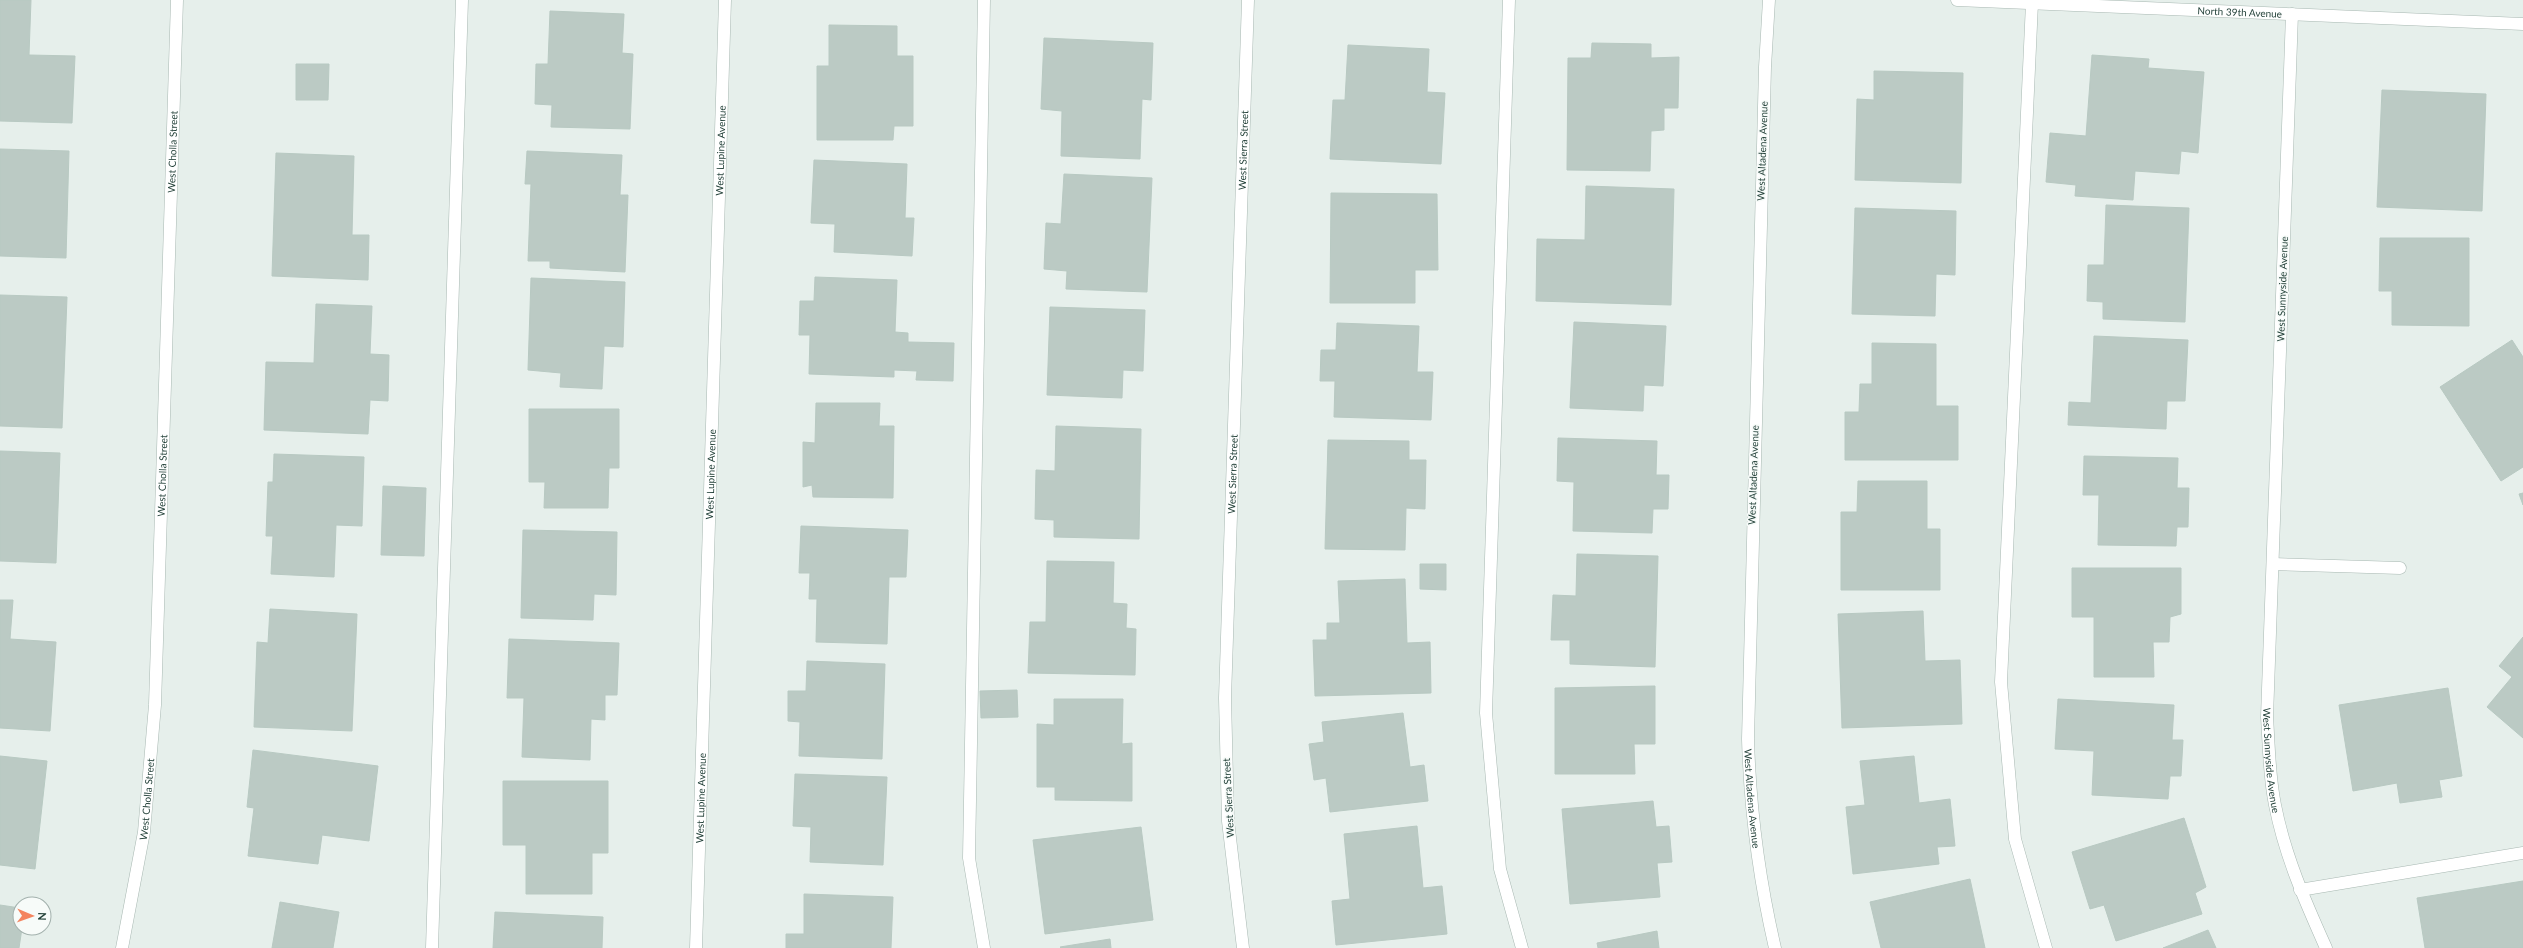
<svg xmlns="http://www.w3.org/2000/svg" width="2523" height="948" font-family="Lato,sans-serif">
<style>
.building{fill:#bbcac4;stroke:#b8c9c2}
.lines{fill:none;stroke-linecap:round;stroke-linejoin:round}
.minor-casing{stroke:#a8b8b2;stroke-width:13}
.minor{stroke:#fff;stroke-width:12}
.labels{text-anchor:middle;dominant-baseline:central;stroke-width:3;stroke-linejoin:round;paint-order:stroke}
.street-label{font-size:10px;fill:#24423a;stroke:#f7fbf9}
</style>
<rect width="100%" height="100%" fill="#e6efeb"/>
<g class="building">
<polygon points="0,0 31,0 29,55 75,56 72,123 0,121"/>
<polygon points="550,11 624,14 622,53 633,54 630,129 551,127 552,105 535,104 536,64 548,64"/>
<polygon points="829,25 897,26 897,56 913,56 913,126 894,126 893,140 817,140 817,66 829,66"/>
<polygon points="1044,38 1153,43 1151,100 1142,99 1140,159 1061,156 1062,111 1041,109"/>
<polygon points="1592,43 1651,44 1651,58 1679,57 1678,108 1664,108 1664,130 1651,131 1650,171 1567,170 1568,58 1591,58"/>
<polygon points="1348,45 1429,49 1427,92 1445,93 1441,164 1330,159 1333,100 1345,100"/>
<polygon points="2092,55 2149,59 2148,68 2204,72 2198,153 2181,151 2179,174 2135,171 2133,200 2075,196 2076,185 2046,182 2050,133 2086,136"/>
<polygon points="296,64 329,64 328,100 296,100"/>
<polygon points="1874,71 1963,73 1961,183 1855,180 1857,99 1874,100"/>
<polygon points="2382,90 2486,94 2482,211 2377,207"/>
<polygon points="0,149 69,151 66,258 0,256"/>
<polygon points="527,151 622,155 620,195 628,195 625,272 550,268 550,261 528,261 531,184 525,184"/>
<polygon points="276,153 354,156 352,235 369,235 368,280 272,276"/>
<polygon points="814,160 907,164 905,218 914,218 912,256 834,252 835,224 811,223"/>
<polygon points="1064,174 1152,178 1147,292 1066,289 1067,271 1044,269 1046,223 1061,224"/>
<polygon points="1586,186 1674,189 1671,305 1536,301 1537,239 1585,240"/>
<polygon points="1331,193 1437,194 1438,270 1415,270 1415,303 1330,303"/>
<polygon points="2106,205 2189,208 2185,322 2103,319 2103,302 2087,301 2088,265 2104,265"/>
<polygon points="1855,208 1956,211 1955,275 1936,274 1935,316 1852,314"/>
<polygon points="2380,238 2469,238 2469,326 2392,325 2392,291 2379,291"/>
<polygon points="815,277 897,280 895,332 908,333 908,342 954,343 953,381 916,380 917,371 894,370 894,377 809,374 810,335 799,335 800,301 814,301"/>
<polygon points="531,278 625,282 623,347 604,346 602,389 560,387 561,373 528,370"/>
<polygon points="0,295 67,297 62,428 0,426"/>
<polygon points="316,304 372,306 370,354 389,355 388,401 370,400 368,434 264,430 266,362 314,363"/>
<polygon points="1050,307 1145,310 1143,371 1123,370 1122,398 1047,395"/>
<polygon points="1574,322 1666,326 1663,386 1644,385 1643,411 1570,408"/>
<polygon points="1337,323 1419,326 1417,372 1433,372 1431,420 1334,417 1335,381 1320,381 1321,350 1336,350"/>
<polygon points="2094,336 2188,340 2185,401 2167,401 2166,429 2068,425 2069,402 2091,403"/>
<polygon points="2512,340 2523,357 2523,467 2501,481 2440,387"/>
<polygon points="1872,343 1936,344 1936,406 1958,406 1958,460 1845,460 1845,412 1859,412 1860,384 1872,384"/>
<polygon points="816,403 880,403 879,426 894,426 893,498 813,497 812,485 803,487 803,442 815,443"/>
<polygon points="529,409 619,409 619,468 609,468 608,508 544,508 545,482 529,482"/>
<polygon points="1056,426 1141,429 1139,539 1054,537 1054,520 1035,519 1036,470 1055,471"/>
<polygon points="1558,438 1657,441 1656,475 1669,475 1668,509 1653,509 1652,533 1573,531 1574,482 1557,481"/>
<polygon points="1328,440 1409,441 1409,460 1426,460 1425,509 1406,508 1405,550 1325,549"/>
<polygon points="0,451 60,453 56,563 0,561"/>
<polygon points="274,454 364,457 362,526 336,525 334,577 271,574 273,536 266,536 268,482 273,482"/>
<polygon points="2084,456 2178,458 2177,488 2189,488 2188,527 2177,527 2176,546 2098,545 2099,495 2083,495"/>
<polygon points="1858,481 1927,481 1927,529 1940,529 1940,590 1841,590 1841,512 1857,512"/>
<polygon points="383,486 426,488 424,556 381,555"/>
<polygon points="2523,493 2523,505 2519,494"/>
<polygon points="801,526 908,530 906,577 889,577 887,644 816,642 817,599 809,599 810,573 799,573"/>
<polygon points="523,530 617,532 616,595 594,594 593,620 521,618"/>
<polygon points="1577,554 1658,556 1655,667 1570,664 1570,640 1551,640 1553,595 1576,596"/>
<polygon points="1047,561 1114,562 1113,603 1127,604 1126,628 1136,629 1135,675 1028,673 1030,622 1046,622"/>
<polygon points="1420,564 1446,564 1446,590 1420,589"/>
<polygon points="2072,568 2181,568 2181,614 2170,617 2169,642 2153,642 2154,677 2094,677 2094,617 2072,617"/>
<polygon points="1405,579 1407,643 1430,642 1431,693 1315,696 1313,640 1327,640 1327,623 1340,623 1338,581"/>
<polygon points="0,600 13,600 10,639 56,642 50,731 0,728"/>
<polygon points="270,609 357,614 352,731 254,727 257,642 268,643"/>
<polygon points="1923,611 1925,661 1960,660 1962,724 1842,728 1838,614"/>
<polygon points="2523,637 2523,738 2487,707 2512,677 2499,666"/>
<polygon points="509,639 619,643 617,695 605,695 605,720 591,719 590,760 522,757 524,698 507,698"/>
<polygon points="807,661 885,664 882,759 799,756 800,722 788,721 788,691 806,691"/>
<polygon points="1655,686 1655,744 1634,744 1635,774 1555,774 1555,688"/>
<polygon points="2448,688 2462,776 2439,780 2442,797 2400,803 2397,783 2353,791 2339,705"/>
<polygon points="1017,690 1018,717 981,718 980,691"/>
<polygon points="1054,699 1123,699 1122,744 1132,743 1132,801 1055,800 1055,787 1037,787 1037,724 1054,725"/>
<polygon points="2058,699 2174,705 2172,740 2183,740 2181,776 2170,776 2168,799 2092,795 2094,751 2055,749"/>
<polygon points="1403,713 1410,767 1424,765 1428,801 1330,812 1326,778 1314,780 1309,744 1324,742 1322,722"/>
<polygon points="253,750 378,766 369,841 322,835 318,864 248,856 254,808 247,807"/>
<polygon points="0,756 47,761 35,869 0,865"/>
<polygon points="1914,756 1919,803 1950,799 1955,846 1937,847 1939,864 1853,874 1846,807 1865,805 1860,761"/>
<polygon points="795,774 887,777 883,865 810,862 811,827 793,826"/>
<polygon points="503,781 608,781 608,853 592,853 592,894 526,894 526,845 503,845"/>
<polygon points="1653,801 1656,827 1669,826 1672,862 1657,863 1660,897 1570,904 1562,809"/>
<polygon points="2184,818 2206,887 2195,893 2202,914 2116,941 2104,905 2090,909 2072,852"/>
<polygon points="1417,826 1423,888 1442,886 1447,934 1336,945 1332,901 1350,899 1344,834"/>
<polygon points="1141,827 1153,920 1045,934 1033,840"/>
<polygon points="1970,879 1985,948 1881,948 1870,902"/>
<polygon points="2523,881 2523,948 2425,948 2417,898"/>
<polygon points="804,894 893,897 891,948 786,948 786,934 804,934"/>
<polygon points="280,902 339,912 333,948 272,948"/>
<polygon points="0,905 20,908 20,928 22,928 19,948 0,948"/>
<polygon points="495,912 603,917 602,948 493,948"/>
<polygon points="2208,930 2216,948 2163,948"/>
<polygon points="1657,931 1659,948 1598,948 1597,943"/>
<polygon points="1110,939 1111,948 1061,948 1060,947"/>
</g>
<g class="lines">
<defs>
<g id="minor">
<polyline points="1509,0 1486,713 1500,869 1522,948"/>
<path id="s1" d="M 1769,0 L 1765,67 L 1748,739 C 1750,810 1759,879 1775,948"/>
<path id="s2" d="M 1957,0 L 2523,24"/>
<polyline points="2032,3 2001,682 2015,839 2046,948"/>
<path id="s3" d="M 2292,14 L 2267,717 C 2269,746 2269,776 2275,805 C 2285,856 2305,901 2326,948"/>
<polyline points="2273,564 2400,568"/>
<polyline points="2300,890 2523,853"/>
<path id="s4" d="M 122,948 L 144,832 L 155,705 L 177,0"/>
<polyline points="432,948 462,0"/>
<path id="s5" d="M 696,948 L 725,0"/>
<polyline points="984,948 969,858 984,0"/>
<path id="s6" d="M 1243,948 L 1228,821 L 1225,698 L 1248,0"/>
</g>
</defs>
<use href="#minor" class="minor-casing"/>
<use href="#minor" class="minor"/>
</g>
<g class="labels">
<g class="street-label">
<text stroke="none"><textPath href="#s2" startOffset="283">North 39th Avenue</textPath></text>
<text stroke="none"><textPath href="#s5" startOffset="798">West Lupine Avenue</textPath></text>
<text stroke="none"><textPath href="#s4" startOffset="799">West Cholla Street</textPath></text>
<text stroke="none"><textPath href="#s6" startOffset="799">West Sierra Street</textPath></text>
<text transform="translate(1762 151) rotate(-88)">West Altadena Avenue</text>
<text transform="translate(2282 289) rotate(-88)">West Sunnyside Avenue</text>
<text stroke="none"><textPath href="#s5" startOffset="474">West Lupine Avenue</textPath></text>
<text stroke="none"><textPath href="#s6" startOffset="475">West Sierra Street</textPath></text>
<text stroke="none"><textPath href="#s4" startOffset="475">West Cholla Street</textPath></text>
<text transform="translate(1753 475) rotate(-88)">West Altadena Avenue</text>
<text stroke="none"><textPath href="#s3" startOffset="747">West Sunnyside Avenue</textPath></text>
<text stroke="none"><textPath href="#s5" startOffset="150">West Lupine Avenue</textPath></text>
<text transform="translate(1228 798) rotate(-93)">West Sierra Street</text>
<text stroke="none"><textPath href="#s4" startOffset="151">West Cholla Street</textPath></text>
<text stroke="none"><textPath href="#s1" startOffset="799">West Altadena Avenue</textPath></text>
</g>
</g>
<g transform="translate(32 916) rotate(92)"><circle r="19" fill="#f7fbf9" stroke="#a3b1ad"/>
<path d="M0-3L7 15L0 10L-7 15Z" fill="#f4845f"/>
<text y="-6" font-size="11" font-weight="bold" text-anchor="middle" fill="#24423a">N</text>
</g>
</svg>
